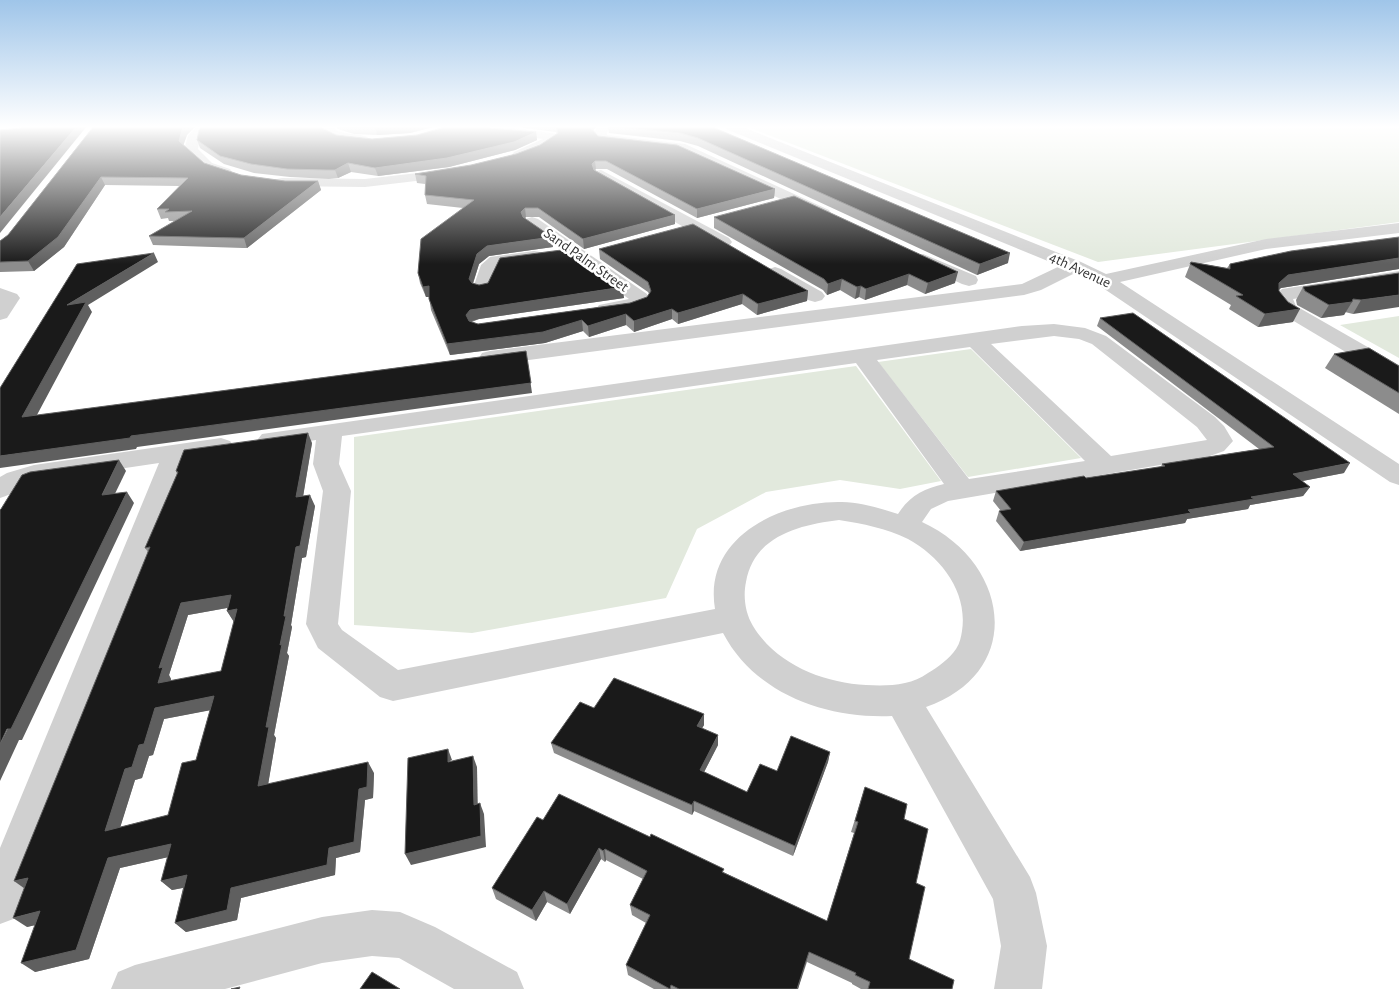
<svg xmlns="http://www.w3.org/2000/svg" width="1399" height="989" font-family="'Alegreya Sans',sans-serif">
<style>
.green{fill:#e2e9dd}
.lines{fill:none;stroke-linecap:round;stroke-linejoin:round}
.minor{fill:#d0d0d0;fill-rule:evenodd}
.wall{fill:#8c8c8c;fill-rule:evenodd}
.shaded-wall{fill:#5f5f5f}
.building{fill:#1a1a1a;stroke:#5f5f5f;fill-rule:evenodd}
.labels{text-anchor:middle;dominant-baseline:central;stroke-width:5;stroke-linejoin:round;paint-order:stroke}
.far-street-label{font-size:15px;fill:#333;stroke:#fff}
</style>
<rect width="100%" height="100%" fill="#fff"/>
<g class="green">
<polygon points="745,126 1399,126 1399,222 1098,262"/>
<polygon points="1399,316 1399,358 1340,325"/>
<polygon points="971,349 1081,458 968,477 878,362"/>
<polygon points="856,366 941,481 900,489 840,480 766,492 697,529 666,598 472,633 354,625 354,437"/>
</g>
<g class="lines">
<g class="minor">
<path d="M 197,126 L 209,126 L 200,137 L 198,149 L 212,163 L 230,169 L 232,172 L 230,175 C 212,179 194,163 184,150 L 188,136 Z"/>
<path d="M 323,126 L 335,126 L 336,130 C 346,136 364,132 371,140 C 364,149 335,140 326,135 Z"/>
<polygon points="499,126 551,133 556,134 558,140 557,143 519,159 514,158 512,155 514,152 543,139 495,133 493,130"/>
<polygon points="600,126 614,126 607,132 607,135 685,144 829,210 831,213 829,216 817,216 678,151 599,142 593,136 595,130"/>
<polygon points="724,126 740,126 1081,262 1106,274 1266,239 1399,223 1399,233 1266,249 1120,282 1399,464 1399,485 1390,482 1097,284 1075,273 1041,290 1024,295 490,365 482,363 479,358 482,353 490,351 1022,284 1060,266 726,129"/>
<polygon points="453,169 458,170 460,173 458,176 365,187 282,186 277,185 275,182 277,179 282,178 365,179"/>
<polygon points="601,170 729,238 732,242 729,246 723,247 717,246 596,177 594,174 596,171"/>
<path d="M 532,217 L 538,219 L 647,294 L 650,302 C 642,313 612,316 599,313 L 596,309 L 599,305 L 629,299 L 526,225 L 524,222 L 526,219 Z"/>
<polygon points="534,251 540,252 543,256 540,260 498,268 489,292 482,294 475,292 473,288 481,265 490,257"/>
<polygon points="923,254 976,276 978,280 976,284 969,286 962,284 917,263 914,259 917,255"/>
<polygon points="775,267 781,269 822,292 825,296 822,300 815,302 808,300 769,277 766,273 769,269"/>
<polygon points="1399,271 1399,283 1293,299 1296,306 1399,365 1399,381 1391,379 1282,314 1274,304 1273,297 1282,289"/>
<polygon points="0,288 17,294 20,298 7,318 0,320"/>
<path d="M 1054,324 L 1085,328 L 1106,336 L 1215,417 L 1224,426 L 1233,441 L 1224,451 L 1207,457 L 948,501 L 931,509 L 922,522 C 1009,562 1027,671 926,707 L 1030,877 L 1036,893 L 1047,946 L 1042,989 L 994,989 L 1001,946 L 993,899 L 892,716 C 826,719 755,694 723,633 L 393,701 L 380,697 L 318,648 L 306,624 L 323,491 L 313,464 L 316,440 L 271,447 L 262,444 L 258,439 L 262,434 L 1022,326 ZM 1054,336 L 1079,339 L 1092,344 L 1197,427 L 1207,440 L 1111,456 L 991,344 ZM 970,347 L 1085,461 L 969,479 L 877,360 ZM 856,363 L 944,484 C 924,489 910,495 898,514 C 879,508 858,501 838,502 C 778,502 703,538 715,609 L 398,670 L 342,630 L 338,624 L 351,491 L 339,464 L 342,436 ZM 839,520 C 863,524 886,528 908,539 C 941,557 968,592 962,631 C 961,637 960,643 956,649 C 949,659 938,667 928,673 C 910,686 887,686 866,685 C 823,683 776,664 753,626 C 745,613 743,596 746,582 C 754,536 799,525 839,520 Z"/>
<path d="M 221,438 L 230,441 L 234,446 L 230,451 L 187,459 L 22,902 L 16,918 L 0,924 L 0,848 L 159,463 L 38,481 C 24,485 14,494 0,498 L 0,477 L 7,473 L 34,465 Z"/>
<polygon points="372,910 400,912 435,927 517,972 524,989 454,989 399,958 372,956 322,963 225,989 111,989 118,972 135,965 322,917"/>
</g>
</g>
<g class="wall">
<polygon points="94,126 187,135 183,145 204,163 241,175 285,181 318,181 321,190 247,248 243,248 153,245 149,236 175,221 169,221 168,218 161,219 157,209 179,186 105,185 64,247 34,271 0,272 0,241 8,235"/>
<polygon points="321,126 322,128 336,135 372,139 536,132 537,140 515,150 449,167 378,176 351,172 338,178 329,179 290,177 254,173 224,164 200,148 197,140"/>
<polygon points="336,126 437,126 410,133 377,135 354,134 338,129"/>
<polygon points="509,126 598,126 594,129 593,130 598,136 775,189 774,198 697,218 607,169 596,169 595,170 675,215 675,224 584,249 539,217 526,217 525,218 553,247 489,256 479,264 473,284 479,285 624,298 479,319 472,322 478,324 630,303 647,297 649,294 648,292 600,259 599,249 808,291 807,301 757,315 742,304 678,324 672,319 634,332 626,325 589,337 583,331 545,343 450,355 431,310 429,297 426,297 420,283 418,273 463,208 427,204 425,195 425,184 417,183 415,174 471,165 516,154 540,145 557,134 556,132"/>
<polygon points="608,126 710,126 1008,263 977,275 698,146 680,141 609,133"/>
<polygon points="714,217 955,283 925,294 907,285 865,300 859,297 855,299 840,290 827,295 823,290 714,228"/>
<polygon points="1399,237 1399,269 1281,288 1279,289 1279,291 1293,322 1258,327 1229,309 1231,305 1185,277 1191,262 1227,268 1230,264"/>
<polygon points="1399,273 1353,314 1345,312 1344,315 1321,318 1297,305 1296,300 1303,287"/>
<polygon points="1100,318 1344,473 1302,481 1310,487 1303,496 1250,505 1248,509 1187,519 1185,523 1020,551 996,521 999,511 1001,511 993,501 996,491 1161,467 1162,464 1259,449 1097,326"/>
<polygon points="1334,354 1399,366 1399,414 1325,368"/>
<path d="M 312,443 L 303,496 L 315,506 L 306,557 L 302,558 L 291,625 L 292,627 L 287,653 L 289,656 L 274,735 L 276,738 L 268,784 L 374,773 L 373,798 L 365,800 L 360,852 L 336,858 L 335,875 L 241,898 L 237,920 L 186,932 L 175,923 L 183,888 L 172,890 L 161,881 L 168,857 L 120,868 L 89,959 L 35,972 L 35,925 L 27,927 L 148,552 L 145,548 L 177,474 L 176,471 ZM 227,608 L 227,611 L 234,622 L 221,671 L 171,681 L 171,679 L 169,675 L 188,615 ZM 210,710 L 196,760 L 168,815 L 120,827 L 135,780 L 142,778 L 149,756 L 153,755 L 164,719 Z"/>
<polygon points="594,708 704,725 702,728 718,745 704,772 747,792 777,771 830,752 828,762 793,856 694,811 692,815 554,753 551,743"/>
<polygon points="865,787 904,819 916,883 909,959 952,989 861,989 852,984 852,983 807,962 798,989 654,989 628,975 626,965 646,923 632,915 630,905 643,879 606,860 605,862 601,859 570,914 547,902 536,921 496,899 492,888 543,820 650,837 724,869 723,872 827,921 854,833 851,832"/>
</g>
<g class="shaded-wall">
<polygon points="0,126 15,126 0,127"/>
<polygon points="77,126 87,126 0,233 0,217"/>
<polygon points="185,126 196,126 187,135 182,149 179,141 183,127"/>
<polygon points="401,126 437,126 410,133 377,135 375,127"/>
<polygon points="591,126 598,126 594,129 591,135"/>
<polygon points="536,132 537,140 515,150 449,167 378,176 375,168"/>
<polygon points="595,161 596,169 592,173 592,164"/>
<polygon points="348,163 351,172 338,178 335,170"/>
<polygon points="101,177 105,185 64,247 34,271 28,261"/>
<polygon points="318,181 321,190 247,248 244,238"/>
<polygon points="775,189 774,198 697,218 697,209"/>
<polygon points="525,208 526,217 522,221 521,212"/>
<polygon points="675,215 675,224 584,249 583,239"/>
<polygon points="552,237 553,247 489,256 479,264 471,289 469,279 477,254 487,246"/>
<polygon points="154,253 158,262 88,305 92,312 30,428 22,417 67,305"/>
<polygon points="1010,253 1008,263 977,275 980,264"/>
<polygon points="1399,258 1399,269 1281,288 1272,296 1279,283 1288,275"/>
<polygon points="958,272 955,283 925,294 928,283"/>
<polygon points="909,274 907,285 865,300 866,289"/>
<polygon points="842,279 840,290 827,295 828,284"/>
<polygon points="429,286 432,297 426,297 423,287"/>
<polygon points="861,286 859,297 855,299 857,287"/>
<polygon points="623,287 624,298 479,319 472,321 468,326 466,315 470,310 477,309"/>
<polygon points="808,291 807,301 757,315 758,304"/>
<polygon points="743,294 742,304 678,324 678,313"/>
<polygon points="1399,295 1399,307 1353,314 1361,300"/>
<polygon points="1352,302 1344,315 1321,318 1329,305"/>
<polygon points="672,309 672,319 634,332 634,321"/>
<polygon points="1300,309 1293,322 1258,327 1265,314"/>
<polygon points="626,314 626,325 589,337 588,326"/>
<polygon points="582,320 583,331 545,343 450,355 447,344"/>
<polygon points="526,351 532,393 137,447 136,449 0,468 0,456 131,436"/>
<polygon points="308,433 312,443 301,509 296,497"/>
<polygon points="119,460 126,471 109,506 102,495"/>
<polygon points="1350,463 1344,473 1287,484 1293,474"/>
<polygon points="1310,487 1303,496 1250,505 1248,509 1187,519 1185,523 1020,551 1024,542 1188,510 1251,497"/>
<polygon points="127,492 134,503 22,740 19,740 0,781 0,744"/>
<polygon points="310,495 315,506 306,557 302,558 291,625 292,627 287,653 289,656 274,735 276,738 266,797 258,786 266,727 296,547"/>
<polygon points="231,595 238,606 188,615 169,675 171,679 166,695 158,683 159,668 181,603"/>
<polygon points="237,609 234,622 227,611"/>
<polygon points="214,696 222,708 164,719 153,755 149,756 142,778 135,780 116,841 105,831 125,769 155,708"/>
<polygon points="704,714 704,725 697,737 697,726"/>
<polygon points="718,735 718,745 700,780 700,770"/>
<polygon points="448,749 452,760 448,762"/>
<polygon points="830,752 828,762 793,856 795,846"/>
<polygon points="473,756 477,767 478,816 474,805"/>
<polygon points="368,762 374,773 373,798 365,800 360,852 336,858 335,875 241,898 237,920 186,932 175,923 231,888 329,848 359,789"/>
<polygon points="694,801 694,811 692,815 692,805"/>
<polygon points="480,803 484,814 486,847 411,865 405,854"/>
<polygon points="171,844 182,854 120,868 89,959 35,972 21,963 108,858"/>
<polygon points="599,848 601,859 570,914 567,904"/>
<polygon points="605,849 606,860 605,862 603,851"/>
<polygon points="187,875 197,885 172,890 161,881"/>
<polygon points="28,878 28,891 14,881"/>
<polygon points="544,891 547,902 536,921 532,910"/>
<polygon points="40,911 53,921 27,927 13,918"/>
<polygon points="809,952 798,989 797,989"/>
</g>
<g class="building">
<polygon points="41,126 77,126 0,217 0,130"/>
<polygon points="94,126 185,126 183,127 179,141 204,163 241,175 285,181 318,181 244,238 240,238 149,236 192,211 165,212 169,209 157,209 188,178 101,177 58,237 28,261 0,262 0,241 8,235"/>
<polygon points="202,126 321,126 322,128 336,135 372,139 417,135 449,126 468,126 536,132 514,142 447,158 375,168 348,163 335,170 326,170 287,169 251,164 220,156 197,140 199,130"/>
<polygon points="352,126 401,126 375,127"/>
<polygon points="556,126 591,126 591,128 598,136 677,145 775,189 697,209 606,161 595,161 592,164 594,170 675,215 583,239 538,208 525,208 521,212 523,217 552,237 487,246 477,254 469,279 472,283 479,285 488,283 500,258 569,249 623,287 477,309 470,310 466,315 469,321 478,324 630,303 647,297 651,291 648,282 599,249 693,224 808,291 758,304 743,294 678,313 672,309 634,321 626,314 588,326 582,320 543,332 447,344 429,299 429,286 423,287 418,273 421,239 474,200 425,195 426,176 415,174 471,165 516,154 540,145 558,133"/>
<polygon points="609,126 710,126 1010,253 980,264 698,138 680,133"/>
<polygon points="794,196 958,272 928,283 909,274 866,289 861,286 857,287 842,279 828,284 824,279 714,217"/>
<polygon points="1399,237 1399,258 1288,275 1279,283 1279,291 1288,302 1300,309 1265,314 1236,296 1243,295 1190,264 1191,262 1230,269 1230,264 1291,251"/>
<polygon points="154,253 67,305 86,302 22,417 526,351 531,383 131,436 130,438 0,456 0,388 77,264"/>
<polygon points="1399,273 1399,295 1361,300 1353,299 1352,302 1329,305 1305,291 1303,287"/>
<polygon points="1133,313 1350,463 1293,474 1310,487 1251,497 1254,499 1188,510 1191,513 1024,542 999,511 1011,509 996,491 1084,476 1086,478 1165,466 1162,464 1274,447 1100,318"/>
<polygon points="1369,348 1399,366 1399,393 1334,354"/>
<path d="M 308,433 L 296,497 L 310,495 L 300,546 L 296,547 L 284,616 L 286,616 L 280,645 L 282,644 L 266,727 L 269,727 L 258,786 L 368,762 L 367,787 L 359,789 L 354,842 L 329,848 L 327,865 L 231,888 L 227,910 L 175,923 L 187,875 L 161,881 L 171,844 L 108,858 L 76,950 L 21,963 L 40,911 L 13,918 L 28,878 L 14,881 L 150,547 L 145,548 L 178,472 L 176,471 L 184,450 ZM 231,595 L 227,611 L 237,609 L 221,671 L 158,683 L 163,667 L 159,668 L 181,603 ZM 214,696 L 196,760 L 182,763 L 168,815 L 105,831 L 125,769 L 132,767 L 139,745 L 144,744 L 155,708 Z"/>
<polygon points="119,460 102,495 127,492 11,729 7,729 0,744 0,510 1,509 22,475 30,472"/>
<polygon points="614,678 704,714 697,726 718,735 700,770 747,792 760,764 777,771 791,736 830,752 795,846 694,801 692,805 551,743 580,702 594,708"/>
<polygon points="448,749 448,762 473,756 474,805 480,803 481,836 405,854 408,758"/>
<polygon points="865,787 907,804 904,819 928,829 916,883 925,887 909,959 954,980 952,989 868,989 870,982 855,975 856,973 809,952 797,989 679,989 671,985 670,989 626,965 650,915 630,905 647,871 605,849 603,851 599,848 567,904 544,891 532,910 492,888 537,817 543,820 559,794 650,837 651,834 724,869 722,872 827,921 858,822 855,821"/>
<polygon points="372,972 400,989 360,989"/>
<polygon points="240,987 239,989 231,989"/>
</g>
<linearGradient id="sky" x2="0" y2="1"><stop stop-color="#9fc5e9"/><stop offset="0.48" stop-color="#fff"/><stop offset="1" stop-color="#fff" stop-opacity="0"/></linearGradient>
<rect width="1399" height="264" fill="url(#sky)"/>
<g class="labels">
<g class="far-street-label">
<text transform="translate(586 260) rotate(35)">Sand Palm Street</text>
<text transform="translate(1080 270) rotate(25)">4th Avenue</text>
</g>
</g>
</svg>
